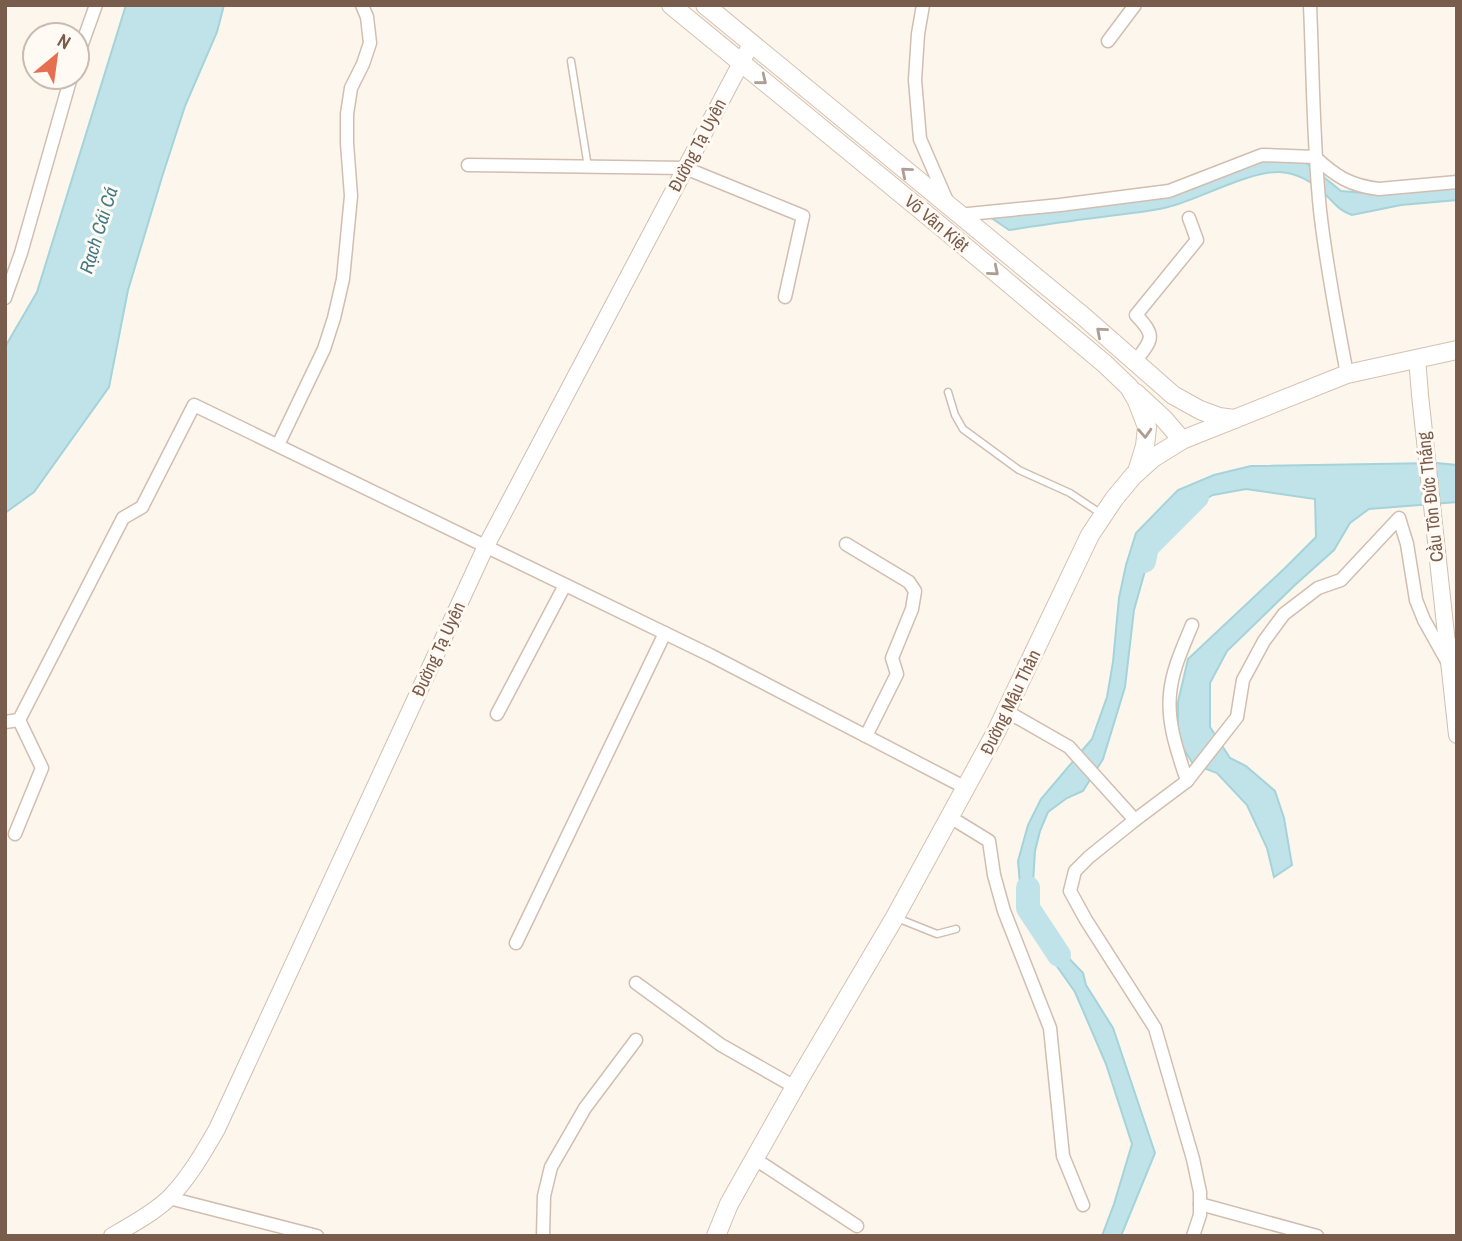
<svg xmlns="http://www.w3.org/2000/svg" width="1462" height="1241" font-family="'Archivo Narrow',sans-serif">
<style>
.water{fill:#bfe3e8;stroke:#a5d3da;stroke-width:2}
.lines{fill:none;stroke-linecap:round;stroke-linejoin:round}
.river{stroke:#bfe3e8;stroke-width:24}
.service-casing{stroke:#d1beb0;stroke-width:9}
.minor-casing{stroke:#d1beb0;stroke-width:15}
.tertiary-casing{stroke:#d1beb0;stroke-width:18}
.secondary-casing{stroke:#d6c0b0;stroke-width:20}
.service{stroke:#fff;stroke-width:6}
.minor{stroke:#fff;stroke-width:12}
.tertiary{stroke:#fff;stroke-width:16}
.secondary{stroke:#fff;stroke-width:18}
.oneway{stroke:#af9d94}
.labels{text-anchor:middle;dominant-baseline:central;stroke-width:6;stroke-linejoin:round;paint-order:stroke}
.street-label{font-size:18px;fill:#7a5c4d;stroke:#fffaf3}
.water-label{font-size:19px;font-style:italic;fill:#437c86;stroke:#fffaf3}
</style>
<rect width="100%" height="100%" fill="#fdf6ec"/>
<g class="water">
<polygon points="126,5 224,5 217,32 185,106 162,177 128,290 109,387 34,492 5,513 5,347 37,292"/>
<path d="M 1261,161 L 1305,162 L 1341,191 L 1376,194 L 1457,187 L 1457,200 L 1401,205 L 1352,215 C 1340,211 1335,204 1327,196 C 1314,183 1299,173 1280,172 C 1249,171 1200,199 1168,207 C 1149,212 1129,213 1109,216 C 1076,220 1042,225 1009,230 L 990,217 L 1079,208 Z"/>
<polygon points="1436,463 1457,465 1457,502 1369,509 1350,523 1334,550 1295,585 1227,651 1210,683 1210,727 1230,758 1246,766 1275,791 1284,818 1292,865 1274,877 1267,848 1247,805 1217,773 1193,764 1178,740 1178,702 1188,659 1285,568 1316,537 1315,499 1246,489 1213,495 1195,505 1163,527 1150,553 1134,610 1125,687 1103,759 1083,791 1067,798 1048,812 1040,831 1035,851 1032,899 1033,915 1042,930 1083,973 1086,985 1113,1028 1155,1153 1121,1236 1102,1236 1114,1204 1132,1144 1106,1064 1075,992 1023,918 1018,861 1028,825 1041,799 1092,739 1107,697 1113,662 1119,598 1126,565 1136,533 1178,490 1214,475 1251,466"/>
</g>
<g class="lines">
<g class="river">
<polyline points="1144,561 1147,547 1197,497"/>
<polyline points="1028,888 1028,908 1059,955"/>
</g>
<defs>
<g id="service">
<polyline points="571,61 588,167"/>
<polyline points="948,392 955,415 963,429 1019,470 1070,493 1103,515"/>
<polyline points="1453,653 1457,640"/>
<polyline points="897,918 937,934 956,929"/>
</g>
<g id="minor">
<polyline points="923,5 918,34 915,80 920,139 947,201"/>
<path d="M 1310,5 C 1313,73 1313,142 1320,210 C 1326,265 1337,320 1347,374"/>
<polyline points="1108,41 1135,5"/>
<polyline points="77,58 96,5"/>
<polyline points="468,165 685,168 803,216 785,297"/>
<path d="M 958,215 L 1060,205 L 1169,191 L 1262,155 L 1315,157 C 1335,176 1351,186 1379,189 L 1457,182"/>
<polyline points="5,298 21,253 71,77"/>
<path d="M 1135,362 C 1152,339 1157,337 1136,315 L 1197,240 L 1189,218"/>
<polyline points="278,445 324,349 334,318 343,279 351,196 347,143 347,114 351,88 363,64 370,43 367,17 362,5"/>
<polyline points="846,544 909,582 915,591 912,609 892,658 897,674 866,736"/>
<polyline points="1006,711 1069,747 1135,820 1187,781 1237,717 1243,680 1264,641 1284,614 1318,588 1341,580 1399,518 1407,544 1416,600 1424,620 1447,661"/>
<polyline points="497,714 565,585"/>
<polyline points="5,722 19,720 123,518 142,507 194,405 710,655 966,788"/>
<path d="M 1187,781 C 1178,753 1167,724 1170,694 C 1172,670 1183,647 1192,625"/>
<polyline points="950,817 989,841 994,875 1004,911 1050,1028 1063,1156 1083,1205"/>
<polyline points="1135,820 1089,857 1075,871 1070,891 1086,920 1155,1028 1193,1159 1200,1192 1200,1215 1193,1236"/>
<polyline points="15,834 42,768 19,720"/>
<polyline points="516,943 665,633"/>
<polyline points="636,983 721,1045 795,1087"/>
<polyline points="755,1159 857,1226"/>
<polyline points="169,1198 317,1236"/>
<polyline points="1200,1204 1317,1236"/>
<polyline points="543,1236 544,1196 551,1167 585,1108 636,1040"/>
</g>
<g id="tertiary">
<polyline points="1417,358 1420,395 1457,735"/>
<path d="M 112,1236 C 130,1226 157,1211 171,1196 C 190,1176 203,1153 217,1129 L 486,546 L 751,44"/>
</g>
<g id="secondary">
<polyline points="671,5 938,224 1105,364 1129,387 1137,401 1147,427 1145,446 1137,472"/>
<polyline points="705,5 1083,316 1173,395 1200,410 1219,417 1234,419"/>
<polyline points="1136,393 1164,419 1182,440"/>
<polyline points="716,1236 729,1204 800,1078 895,917 996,732 1090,535 1114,499 1133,476 1153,458 1182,440 1347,374 1457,350"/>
</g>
</defs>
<use href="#service" class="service-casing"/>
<use href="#minor" class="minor-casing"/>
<use href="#tertiary" class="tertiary-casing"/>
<use href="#secondary" class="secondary-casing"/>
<use href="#service" class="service"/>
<use href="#minor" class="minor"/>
<use href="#tertiary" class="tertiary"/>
<use href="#secondary" class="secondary"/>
</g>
<defs><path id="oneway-chevron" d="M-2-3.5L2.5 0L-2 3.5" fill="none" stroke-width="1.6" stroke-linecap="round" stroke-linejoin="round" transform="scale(1.75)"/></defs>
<g class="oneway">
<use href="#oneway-chevron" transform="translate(762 80) rotate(39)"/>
<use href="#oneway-chevron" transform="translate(906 172) rotate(-140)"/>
<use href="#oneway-chevron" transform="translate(994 271) rotate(40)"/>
<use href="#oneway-chevron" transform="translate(1101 332) rotate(-139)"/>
<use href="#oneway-chevron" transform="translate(1145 433) rotate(87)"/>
</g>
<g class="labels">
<g class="street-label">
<text transform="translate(697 145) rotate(-62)">Đường Tạ Uyên</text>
<text transform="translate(937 223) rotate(40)">Võ Văn Kiệt</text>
<text transform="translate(1430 497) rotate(-96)">Cầu Tôn Đức Thắng</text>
<text transform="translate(438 649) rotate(-65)">Đường Tạ Uyên</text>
<text transform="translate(1010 702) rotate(-64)">Đường Mậu Thân</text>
</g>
<g class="water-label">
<text transform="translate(98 230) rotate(-73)">Rạch Cái Cá</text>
</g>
</g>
<rect width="1462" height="1241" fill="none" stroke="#7a5c4d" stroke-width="14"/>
<g transform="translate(56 56) rotate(29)"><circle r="33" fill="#fffaf3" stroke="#cabbb1" stroke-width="2"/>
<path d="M0-5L12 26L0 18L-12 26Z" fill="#e76f51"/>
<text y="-10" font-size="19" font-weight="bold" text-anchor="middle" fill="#7a5c4d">N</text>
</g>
</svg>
